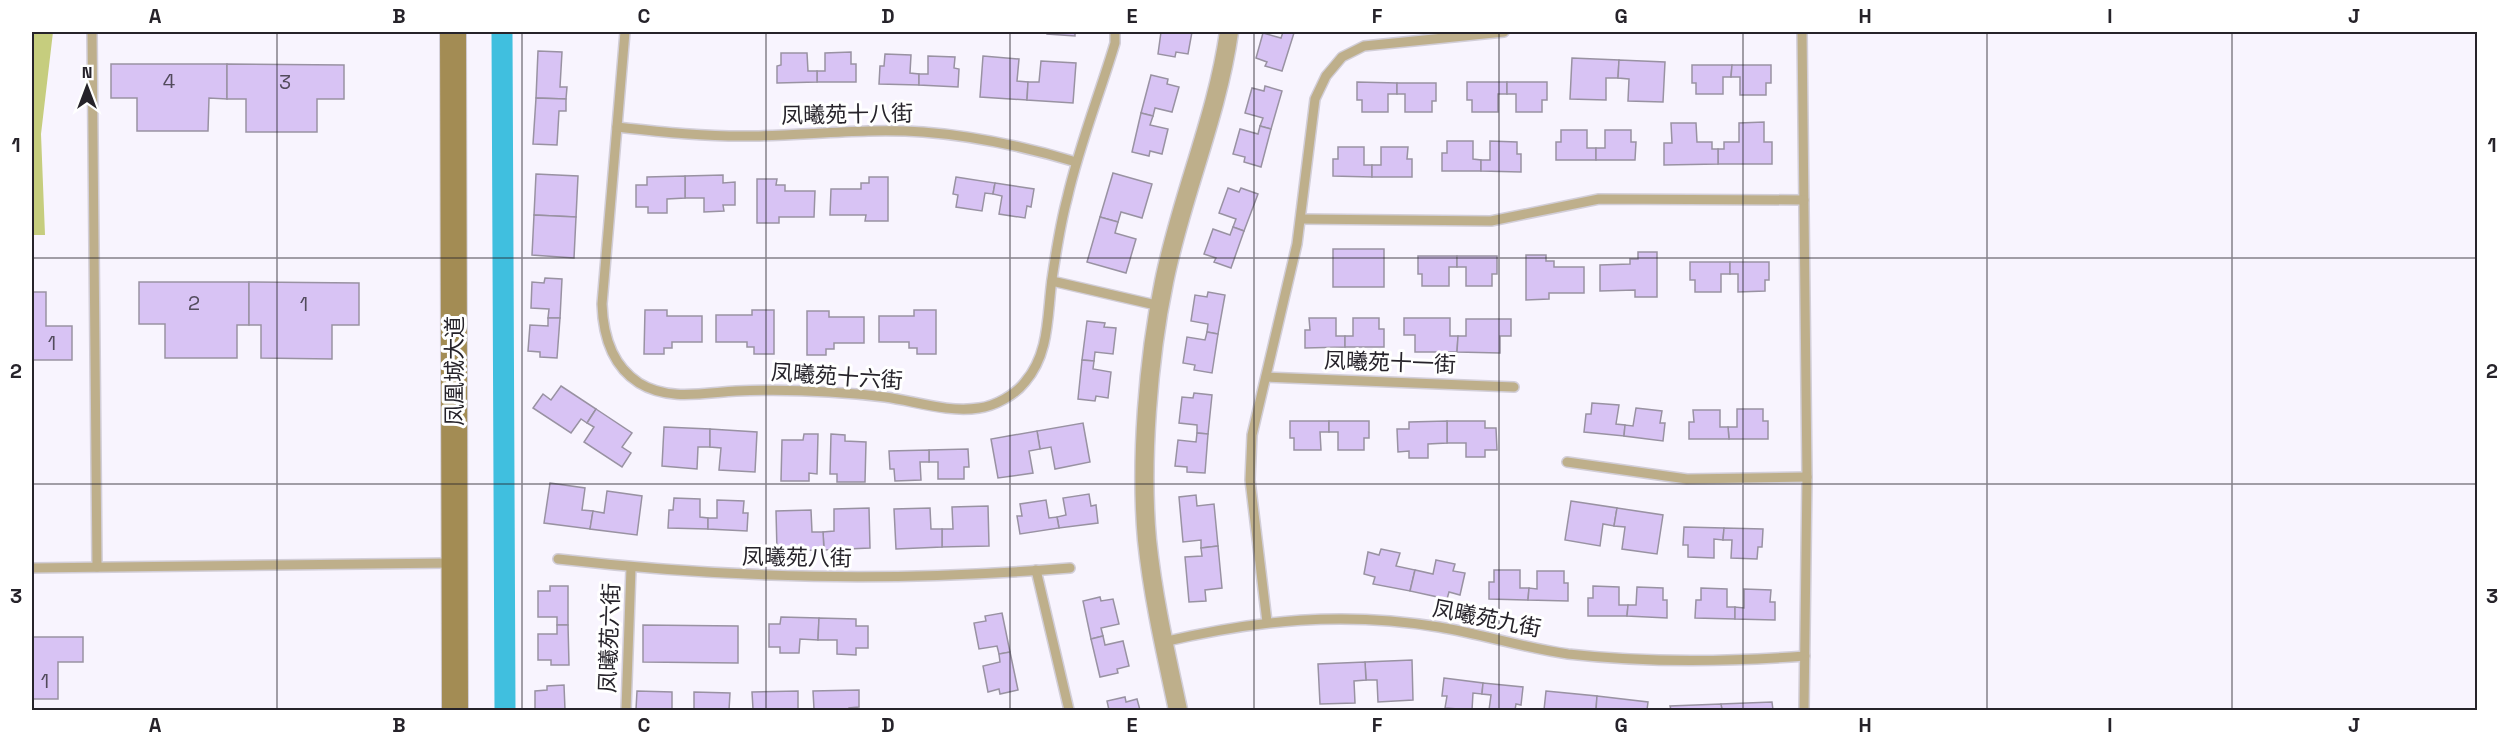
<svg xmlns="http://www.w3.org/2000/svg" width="2509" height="742" font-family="'Space Grotesk','Noto Sans SC',sans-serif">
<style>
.green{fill:#c6cd7e}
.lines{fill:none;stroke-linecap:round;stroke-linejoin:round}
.canal{stroke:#40bfdf;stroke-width:21}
.building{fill:#d8c3f4;stroke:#9992a2;stroke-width:1.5}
.lane-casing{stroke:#d2ced8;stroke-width:12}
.street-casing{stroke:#d2ced8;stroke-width:21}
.secondary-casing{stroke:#d2ced8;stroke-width:28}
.lane{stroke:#beaf8b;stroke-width:9}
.street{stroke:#beaf8b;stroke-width:18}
.secondary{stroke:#a38c54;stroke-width:26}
.grid{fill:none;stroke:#26232a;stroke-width:1.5;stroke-opacity:0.55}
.labels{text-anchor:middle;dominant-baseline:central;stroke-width:6;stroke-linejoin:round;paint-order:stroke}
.number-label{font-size:20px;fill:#524b5c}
.street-label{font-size:22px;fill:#26232a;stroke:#fff}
.neatline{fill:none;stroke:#26232a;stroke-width:2}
.grid-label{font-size:20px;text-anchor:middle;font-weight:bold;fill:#26232a}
</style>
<rect width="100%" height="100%" fill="#f8f4fe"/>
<polygon class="green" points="32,32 53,32 41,134 45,235 32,235"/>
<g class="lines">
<polyline class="canal" points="502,32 505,710"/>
</g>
<g class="building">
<polygon points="1047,32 1075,32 1075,36 1047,34"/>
<polygon points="1161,32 1192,32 1188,54 1176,52 1175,57 1158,54"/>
<polygon points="1283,32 1294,33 1282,71 1265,66 1267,62 1256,58 1263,33 1281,38"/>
<polygon points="538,51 562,52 560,87 567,87 566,99 536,98"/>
<polygon points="851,52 851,64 856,64 856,82 817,82 817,71 825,71 825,53"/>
<polygon points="781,53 807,53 808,71 817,71 817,82 777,83 777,66 781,65"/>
<polygon points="885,54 911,55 910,73 919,74 919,85 879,84 880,66 884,66"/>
<polygon points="928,56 955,57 954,68 959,69 958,87 919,85 919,74 928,74"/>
<polygon points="983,56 1019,59 1017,81 1028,82 1027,100 980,97"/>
<polygon points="1572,58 1619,60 1618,78 1606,78 1606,100 1570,99"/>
<polygon points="1619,60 1665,62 1663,102 1628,101 1629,79 1618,78"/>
<polygon points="1041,61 1076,63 1073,103 1027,100 1028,82 1039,82"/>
<polygon points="111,64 227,64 227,99 209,98 208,131 137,131 137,98 111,98"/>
<polygon points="227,64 344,65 344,99 317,99 317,132 246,132 246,99 227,99"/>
<polygon points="1692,65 1732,65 1731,77 1723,77 1723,94 1696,94 1696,83 1692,83"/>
<polygon points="1732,65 1771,65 1771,83 1766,83 1766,95 1740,95 1740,77 1731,77"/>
<polygon points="1151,75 1168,79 1167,84 1179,87 1172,112 1155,108 1153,116 1141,113"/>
<polygon points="1357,82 1397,83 1397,94 1388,94 1388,112 1362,112 1362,100 1357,100"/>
<polygon points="1467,82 1507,82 1507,94 1498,94 1498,112 1472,112 1472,100 1467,100"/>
<polygon points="1507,82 1547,82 1547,100 1542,100 1542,112 1516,112 1516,94 1507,94"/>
<polygon points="1397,83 1436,83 1436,101 1432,101 1432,112 1405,112 1405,94 1397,94"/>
<polygon points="1265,86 1282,91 1271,129 1260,126 1263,118 1245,113 1252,88 1264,91"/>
<polygon points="536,98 566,99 566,111 559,111 557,145 533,144"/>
<polygon points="1141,113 1153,116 1150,125 1168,129 1162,154 1150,151 1149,156 1132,152"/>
<polygon points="1764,122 1764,142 1772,142 1772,164 1718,164 1718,149 1724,149 1724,142 1739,142 1739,123"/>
<polygon points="1671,123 1696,123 1697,142 1712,142 1712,149 1718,149 1718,164 1664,165 1664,143 1672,143"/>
<polygon points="1260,126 1271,129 1261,167 1244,162 1245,157 1233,154 1240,129 1258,134"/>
<polygon points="1561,130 1587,130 1587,148 1596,148 1596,160 1556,160 1556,142 1561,142"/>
<polygon points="1605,130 1631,130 1631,142 1636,142 1635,160 1596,160 1596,148 1605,148"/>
<polygon points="1447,141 1473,141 1473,159 1481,160 1481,171 1442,171 1442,153 1447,153"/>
<polygon points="1490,141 1517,142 1517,154 1521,154 1521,172 1481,171 1481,160 1490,160"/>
<polygon points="1338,147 1364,147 1364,165 1372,165 1372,177 1333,176 1333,159 1338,159"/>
<polygon points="1381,147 1408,147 1407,159 1412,159 1412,177 1372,177 1372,165 1381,165"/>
<polygon points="1113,173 1152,184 1142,218 1121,212 1118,222 1100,217"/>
<polygon points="536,174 578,176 576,217 534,215"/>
<polygon points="723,175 723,183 735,182 735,205 723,205 724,211 704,212 704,198 685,198 685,176"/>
<polygon points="685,176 685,198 667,199 667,213 648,213 648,207 636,207 636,185 647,185 647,177"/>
<polygon points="869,177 888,177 888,221 865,221 866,215 830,215 831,189 861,189 861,183 869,183"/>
<polygon points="956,177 995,183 993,194 985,193 982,211 956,207 958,195 953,194"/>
<polygon points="757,179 777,179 776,185 785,185 785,191 815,191 814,217 779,217 779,223 757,223"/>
<polygon points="995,183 1034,189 1031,207 1027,206 1025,218 999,214 1002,196 993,194"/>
<polygon points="1228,188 1239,192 1241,188 1258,194 1244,231 1233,227 1236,219 1219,213"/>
<polygon points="534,215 576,217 574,258 532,255"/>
<polygon points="1100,217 1118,222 1115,233 1136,239 1126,273 1087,262"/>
<polygon points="1233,227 1244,231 1231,268 1214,262 1216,258 1204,254 1213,229 1230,235"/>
<rect x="1333" y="249" width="51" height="38"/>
<polygon points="1638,252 1657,252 1657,297 1635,297 1635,290 1600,291 1600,265 1630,264 1630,259 1638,259"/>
<polygon points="1526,255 1546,255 1546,261 1554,261 1554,267 1584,267 1584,293 1549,293 1549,299 1526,300"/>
<polygon points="1418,256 1457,256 1457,267 1449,267 1449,286 1422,286 1422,274 1418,274"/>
<polygon points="1457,256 1497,256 1497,274 1492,274 1492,286 1466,286 1466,267 1457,267"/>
<polygon points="1690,262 1730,262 1730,274 1721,274 1721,292 1695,292 1695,280 1690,280"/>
<polygon points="1730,262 1769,262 1769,280 1765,280 1765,291 1738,292 1738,274 1730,274"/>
<polygon points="545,278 562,279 560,318 548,318 549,309 531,308 532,282 544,283"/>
<polygon points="139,282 249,282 249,325 237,325 237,358 165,358 165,324 139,324"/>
<polygon points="249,282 359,283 359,325 332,325 332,359 261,358 261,325 249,325"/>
<polygon points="32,292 46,292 46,326 72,326 72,360 32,360"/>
<polygon points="1208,292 1225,295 1218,334 1207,332 1208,324 1191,321 1195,295 1207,297"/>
<polygon points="645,310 667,310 667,316 702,316 702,342 672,342 672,348 664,348 664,354 644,354"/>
<polygon points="752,310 774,310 774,354 754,354 754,347 747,347 747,342 716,342 716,315 752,315"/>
<polygon points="914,310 936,310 936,354 917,354 917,348 909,348 909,342 879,342 879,316 914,316"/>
<polygon points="807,311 829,311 829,317 864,317 864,343 834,343 834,349 826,349 826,355 807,355"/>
<polygon points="548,318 560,318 557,358 540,357 540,352 528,351 530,325 548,326"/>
<polygon points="1309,318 1336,318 1336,336 1345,336 1345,347 1305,348 1305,330 1310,330"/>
<polygon points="1353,318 1379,318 1379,329 1384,329 1384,347 1345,347 1345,336 1353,336"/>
<polygon points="1404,318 1450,318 1450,336 1458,336 1457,352 1415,352 1415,335 1404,335"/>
<polygon points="1466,319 1511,319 1511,336 1500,336 1500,353 1457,352 1458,336 1466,336"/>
<polygon points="1087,321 1105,323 1104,327 1116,328 1113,354 1095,352 1094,361 1082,360"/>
<polygon points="1207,332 1218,334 1212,373 1194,370 1195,365 1183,363 1187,337 1205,340"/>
<polygon points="1082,360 1094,361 1093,369 1111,372 1108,398 1096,396 1095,401 1078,399"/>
<polygon points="561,386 596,409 587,423 581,419 571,433 533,408 543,394 551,400"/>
<polygon points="1194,393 1212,395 1208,434 1197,433 1197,425 1179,423 1182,397 1193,398"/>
<polygon points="1592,403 1619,405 1616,424 1625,425 1624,436 1584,432 1586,414 1591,414"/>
<polygon points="1636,408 1662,411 1660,423 1665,423 1663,441 1624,436 1625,425 1633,426"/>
<polygon points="596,409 632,433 622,447 631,453 622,467 584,442 594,427 587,423"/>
<polygon points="1737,409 1763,409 1763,421 1768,421 1768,439 1729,439 1728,427 1737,427"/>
<polygon points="1693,410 1720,410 1720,427 1728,427 1729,439 1689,439 1689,422 1694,422"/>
<polygon points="1290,421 1329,421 1329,432 1320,432 1321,450 1294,450 1294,438 1290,438"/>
<polygon points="1329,421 1369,421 1369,438 1364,438 1364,450 1338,450 1338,432 1329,432"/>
<polygon points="1447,421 1485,421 1485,428 1496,428 1497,450 1485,450 1485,457 1466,457 1466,443 1447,443"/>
<polygon points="1447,421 1447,443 1428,444 1428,458 1409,458 1409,451 1398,452 1397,429 1409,429 1409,422"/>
<polygon points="1083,423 1090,462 1055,469 1051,447 1040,449 1037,431"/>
<polygon points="664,427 710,429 710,447 698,447 697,469 662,466"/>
<polygon points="710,429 757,432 755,472 719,470 721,448 710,447"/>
<polygon points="1037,431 1040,449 1029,451 1033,473 998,478 991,439"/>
<polygon points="1197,433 1208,434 1205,473 1187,472 1187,467 1175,466 1178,440 1196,442"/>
<polygon points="804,434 818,434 817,474 809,473 809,481 781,481 782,440 803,440"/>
<polygon points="831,434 845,435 845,441 866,442 865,482 837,482 837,474 830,474"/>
<polygon points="968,449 969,467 964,467 964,479 938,479 938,462 929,462 929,450"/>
<polygon points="929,450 929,462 920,462 921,480 895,481 894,469 890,469 889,451"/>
<polygon points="550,483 585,488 582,510 593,511 590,529 544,523"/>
<polygon points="607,491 642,496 637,535 590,529 593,511 604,513"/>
<polygon points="1089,494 1091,506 1096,505 1098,523 1059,528 1057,517 1066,515 1063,498"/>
<polygon points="1196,495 1197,506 1214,504 1218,546 1201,548 1201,540 1183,542 1179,497"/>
<polygon points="674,498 700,499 700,517 708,518 708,529 668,528 669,510 673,510"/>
<polygon points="717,500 744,501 743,513 748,513 747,531 708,529 708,518 717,518"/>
<polygon points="1046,500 1049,518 1057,517 1059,528 1020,534 1017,516 1022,516 1020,504"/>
<polygon points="1571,501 1617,508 1614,526 1603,524 1600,546 1565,540"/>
<polygon points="988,506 989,546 942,547 942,529 953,529 952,507"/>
<polygon points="869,508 870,548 824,550 823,532 834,531 834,509"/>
<polygon points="930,508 931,529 942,529 942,547 896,549 894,509"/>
<polygon points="1617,508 1663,515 1657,554 1622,549 1625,527 1614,526"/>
<polygon points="811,510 812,532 823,532 824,550 777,551 776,511"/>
<polygon points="1684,527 1724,528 1723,540 1714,539 1714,558 1688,557 1688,545 1683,545"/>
<polygon points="1724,528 1763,529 1762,547 1758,547 1757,559 1731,558 1732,540 1723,540"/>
<polygon points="1218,546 1222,588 1205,590 1206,601 1189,602 1185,557 1202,556 1201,548"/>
<polygon points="1381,549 1400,553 1396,566 1415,570 1410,591 1373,584 1375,577 1364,574 1368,552 1379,555"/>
<polygon points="1436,560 1455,564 1453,571 1465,573 1460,595 1449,592 1447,599 1410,591 1415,570 1433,574"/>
<polygon points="1494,570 1520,570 1520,588 1529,588 1528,600 1489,599 1489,582 1494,582"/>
<polygon points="1537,571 1564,571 1564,583 1568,583 1568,601 1528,600 1529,588 1537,589"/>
<polygon points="550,586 568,586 568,625 557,625 557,617 538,617 538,591 550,591"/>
<polygon points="1593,586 1619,587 1619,605 1628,605 1627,616 1588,616 1588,598 1593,598"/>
<polygon points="1637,587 1663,588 1663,600 1667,600 1667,618 1627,616 1628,605 1636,605"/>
<polygon points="1701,588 1727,589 1727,607 1735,607 1735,619 1695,618 1696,600 1701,600"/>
<polygon points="1744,589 1771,590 1770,602 1775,602 1775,620 1735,619 1735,607 1744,608"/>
<polygon points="1100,597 1101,601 1113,599 1119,624 1101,628 1103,636 1091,639 1083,601"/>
<polygon points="1002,613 1010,652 999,654 997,646 979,649 974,623 986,621 985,616"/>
<polygon points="781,617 819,618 818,640 800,639 799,653 780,653 780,647 769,647 769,624 780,624"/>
<polygon points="819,618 856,619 856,626 868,626 868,648 856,648 856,655 837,654 837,640 818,640"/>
<polygon points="557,625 568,625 569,665 551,665 551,660 538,660 538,634 557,634"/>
<polygon points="643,625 738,626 738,663 643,662"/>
<polygon points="1103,636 1105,645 1123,641 1129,666 1117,669 1118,673 1100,677 1091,639"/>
<polygon points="32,637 83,637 83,662 58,662 58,699 32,699"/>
<polygon points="1010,652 1018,690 1000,694 999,689 988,692 983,666 1000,662 999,654"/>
<polygon points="1412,660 1413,700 1378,702 1377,680 1366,680 1365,662"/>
<polygon points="1365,662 1366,680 1354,681 1355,703 1320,704 1318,664"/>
<polygon points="1444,678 1483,683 1482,694 1473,693 1472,710 1445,708 1447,696 1442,696"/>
<polygon points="1483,683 1523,687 1521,705 1516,704 1515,710 1489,710 1491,695 1482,694"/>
<polygon points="564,685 565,710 535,710 535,691 547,690 547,686"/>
<polygon points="859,690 859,707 849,708 849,710 806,710 814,709 813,691"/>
<polygon points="637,691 672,692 672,710 636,710"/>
<polygon points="798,691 798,709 806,710 753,709 752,692"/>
<polygon points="1546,691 1597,696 1596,710 1544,710"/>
<polygon points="694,692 730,693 729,710 694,710"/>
<polygon points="1597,696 1648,702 1647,710 1596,710"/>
<polygon points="1125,697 1126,702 1137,699 1140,710 1109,710 1107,701"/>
<polygon points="1772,702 1773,710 1722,710 1721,704"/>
<polygon points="1721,704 1722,710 1671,710 1670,706"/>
</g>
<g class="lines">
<defs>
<g id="lane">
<polyline points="92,32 97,567"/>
<path d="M 625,32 L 602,304 C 603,335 611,365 639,383 C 668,401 703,393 736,391 C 785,389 835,391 885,397 C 915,401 948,413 979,408 C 995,406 1015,395 1025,382 C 1050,353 1047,315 1052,279 C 1056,252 1060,225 1067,199 C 1079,146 1099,96 1115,43 L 1115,32"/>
<polyline points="1802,32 1807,477 1804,710"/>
<path d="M 617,127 C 662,132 708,137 754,136 C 810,135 867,128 923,132 C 976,136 1026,147 1076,162"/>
<polyline points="1301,219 1491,221 1599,199 1804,200"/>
<polyline points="1052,281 1160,306"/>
<polyline points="1266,377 1514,387"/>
<polyline points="1567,462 1687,479 1807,477"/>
<path d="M 558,559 C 733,579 895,582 1070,568"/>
<polyline points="32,568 452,563"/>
<polyline points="1036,570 1069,710"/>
<polyline points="1267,622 1250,480 1252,435 1297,244 1315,99 1326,76 1342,57 1364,46 1504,32"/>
<path d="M 1163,642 C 1257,620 1343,611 1439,627 C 1482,634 1524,648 1568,654 C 1648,663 1726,662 1805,656"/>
<polyline points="626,710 631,568"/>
</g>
<path id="street" d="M 1178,710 C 1166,654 1153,598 1147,540 C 1140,462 1148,359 1164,282 C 1181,197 1217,117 1229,32"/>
<polyline id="secondary" points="453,32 455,710"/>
</defs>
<use href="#lane" class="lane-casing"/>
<use href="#street" class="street-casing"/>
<use href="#secondary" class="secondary-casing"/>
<use href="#lane" class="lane"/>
<use href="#street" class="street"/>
<use href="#secondary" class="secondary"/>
</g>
<path class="grid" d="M 277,32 L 277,710M 522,32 L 522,710M 766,32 L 766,710M 1010,32 L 1010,710M 1254,32 L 1254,710M 1499,32 L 1499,710M 1743,32 L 1743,710M 1987,32 L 1987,710M 2232,32 L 2232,710M 32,258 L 2478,258M 32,484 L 2478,484"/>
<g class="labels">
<g class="number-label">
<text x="169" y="81">4</text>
<text x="285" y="82">3</text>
<text x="194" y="303">2</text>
<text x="304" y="304">1</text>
<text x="52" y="343">1</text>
<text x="45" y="681">1</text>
</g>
<g class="street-label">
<text transform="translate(847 114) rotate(-1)">凤曦苑十八街</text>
<text transform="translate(1390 362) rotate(2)">凤曦苑十一街</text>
<text transform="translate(454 371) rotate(-90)">凤凰城大道</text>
<text transform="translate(837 376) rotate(4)">凤曦苑十六街</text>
<text transform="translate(797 557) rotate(1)">凤曦苑八街</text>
<text transform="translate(1487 618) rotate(11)">凤曦苑九街</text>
<text transform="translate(609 638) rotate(-88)">凤曦苑六街</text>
</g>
</g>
<rect width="2509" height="742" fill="none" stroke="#ffffff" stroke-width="66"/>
<g transform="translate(87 87)" stroke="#ffffff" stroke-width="4.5" paint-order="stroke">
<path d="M0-4.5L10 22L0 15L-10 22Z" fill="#26232a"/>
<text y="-9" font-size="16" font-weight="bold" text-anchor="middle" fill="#26232a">N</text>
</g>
<rect x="33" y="33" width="2443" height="676" class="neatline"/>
<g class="grid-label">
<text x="155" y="23">A</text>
<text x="399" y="23">B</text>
<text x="644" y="23">C</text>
<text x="888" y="23">D</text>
<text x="1132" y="23">E</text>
<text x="1377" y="23">F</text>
<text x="1621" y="23">G</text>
<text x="1865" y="23">H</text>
<text x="2110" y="23">I</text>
<text x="2354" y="23">J</text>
<text x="16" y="152">1</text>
<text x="2492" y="152">1</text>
<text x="16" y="378">2</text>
<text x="2492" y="378">2</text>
<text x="16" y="603">3</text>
<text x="2492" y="603">3</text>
<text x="155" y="732">A</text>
<text x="399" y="732">B</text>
<text x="644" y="732">C</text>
<text x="888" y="732">D</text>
<text x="1132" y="732">E</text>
<text x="1377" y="732">F</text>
<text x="1621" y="732">G</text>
<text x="1865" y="732">H</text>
<text x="2110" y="732">I</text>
<text x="2354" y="732">J</text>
</g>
</svg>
